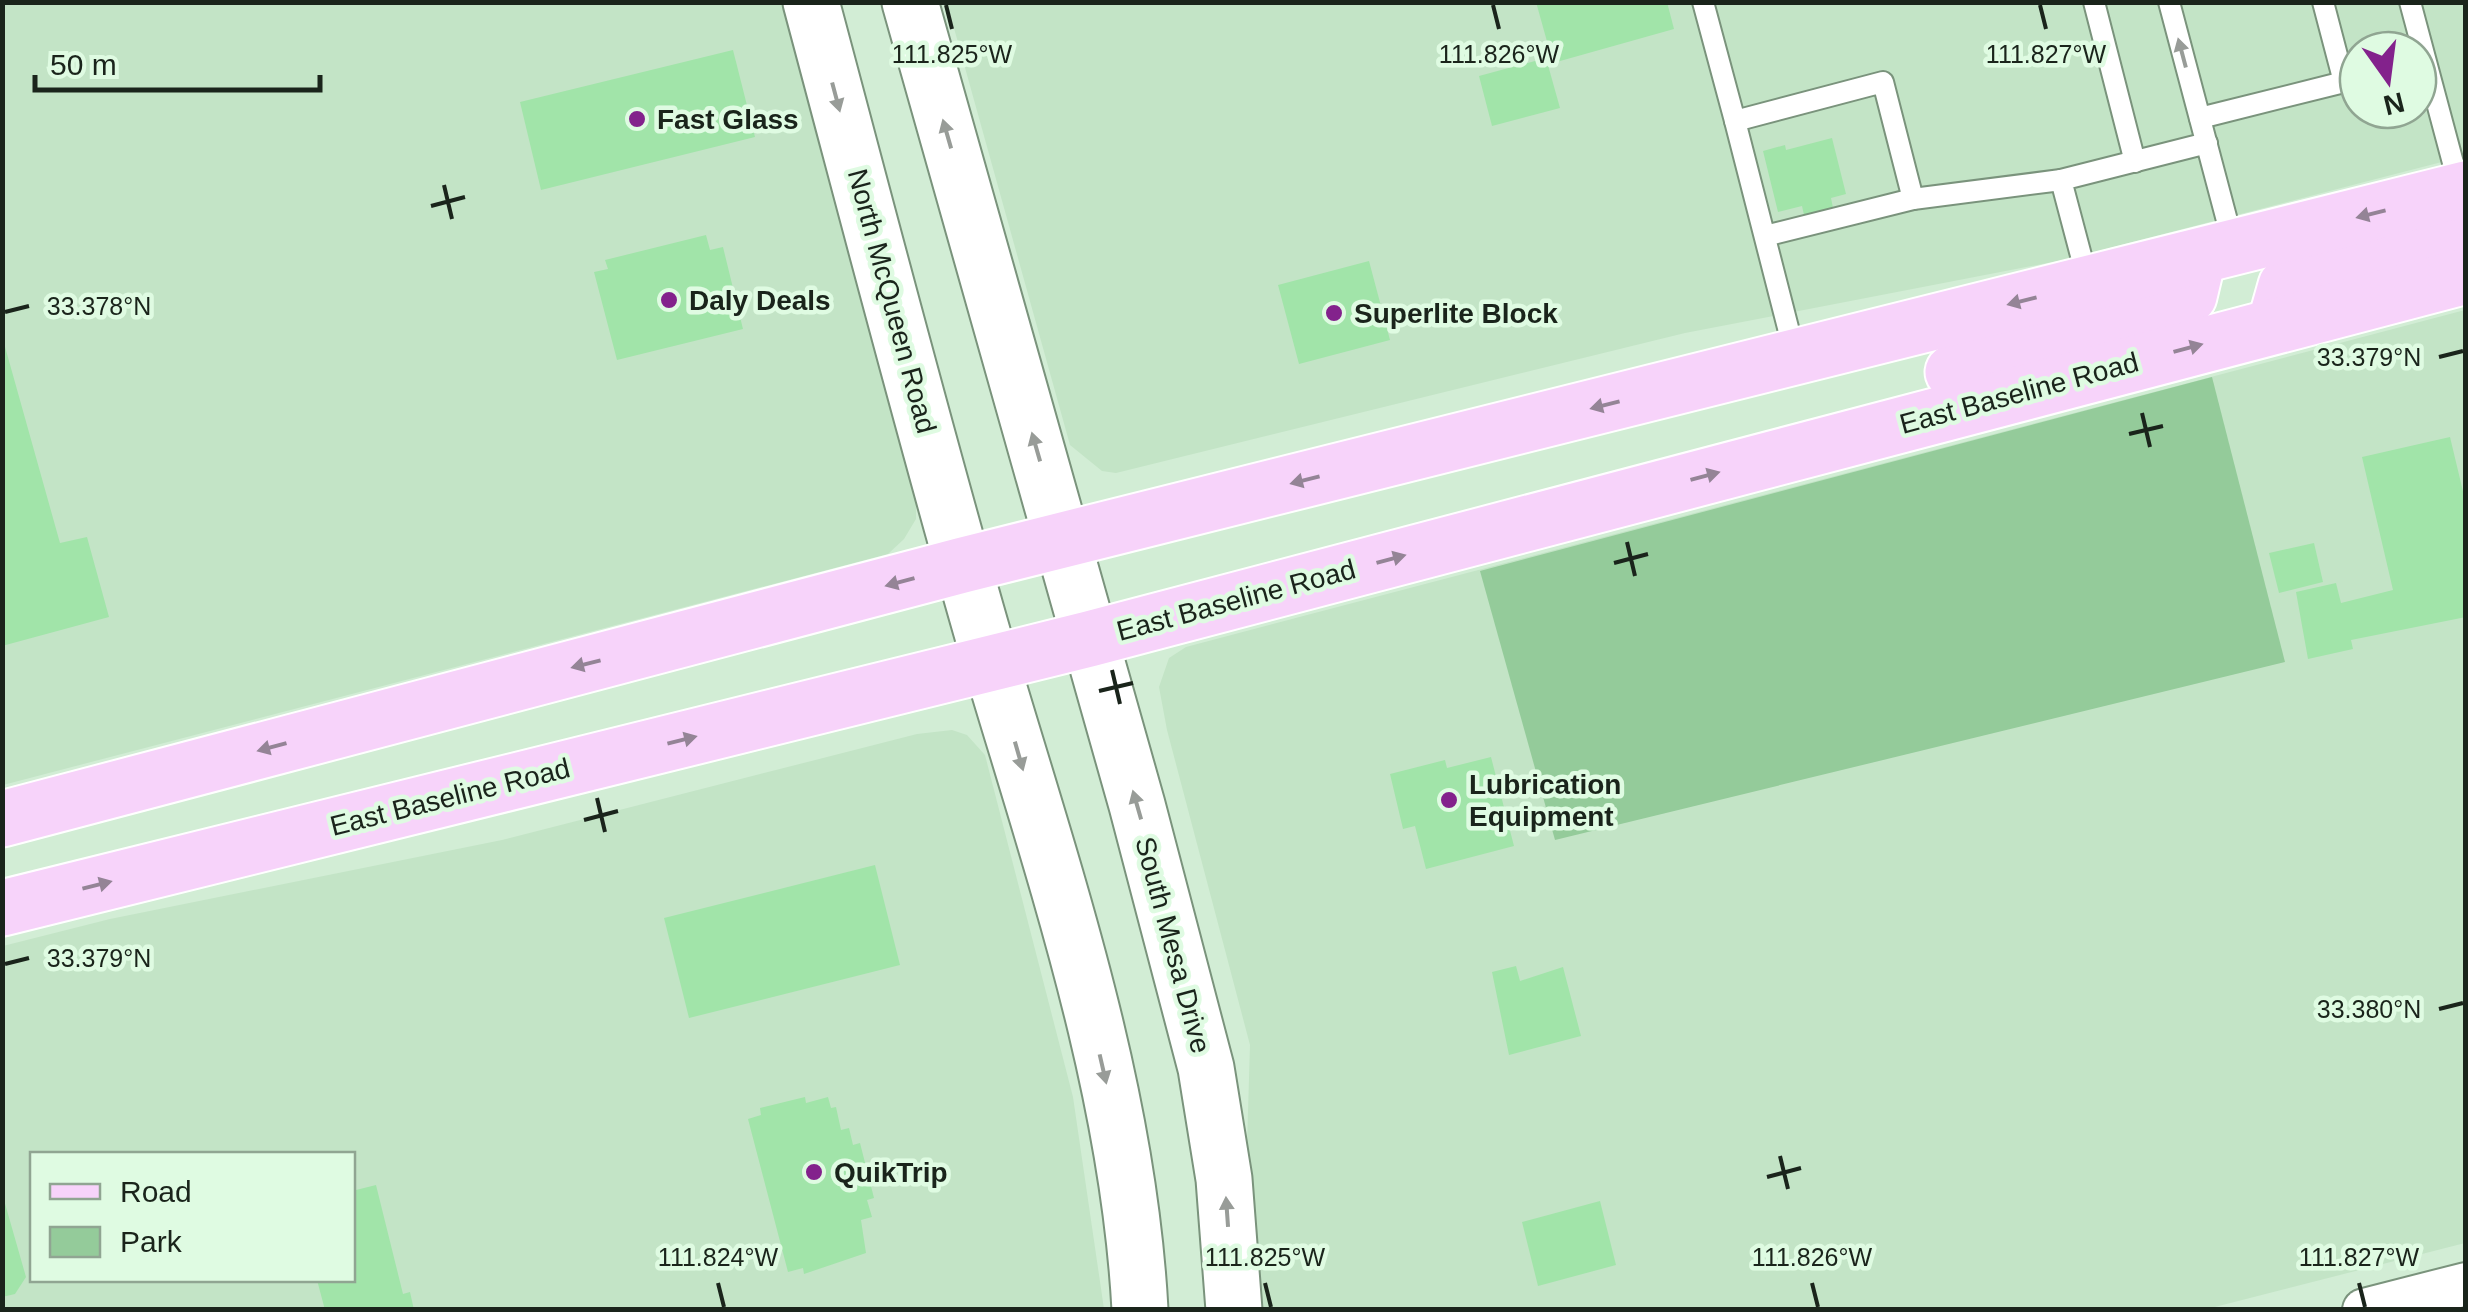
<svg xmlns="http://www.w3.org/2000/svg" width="2468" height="1312" font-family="Helvetica,sans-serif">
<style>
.built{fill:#c3e4c6;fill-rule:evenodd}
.green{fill:#94cb9a}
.building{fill:#a1e4a9}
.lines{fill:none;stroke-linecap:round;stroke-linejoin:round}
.service-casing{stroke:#7a937c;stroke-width:24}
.minor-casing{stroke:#7a937c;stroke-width:46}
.secondary-casing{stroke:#7a937c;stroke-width:59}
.primary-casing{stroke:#fff;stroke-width:59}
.service{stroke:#fff;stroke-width:20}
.minor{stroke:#fff;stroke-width:42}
.secondary{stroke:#fff;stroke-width:55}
.primary{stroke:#f7d3fa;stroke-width:55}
.oneway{fill:#989c98}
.oneway2{fill:#948496}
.ticks{fill:none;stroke:#1a241b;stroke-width:4}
.poi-dot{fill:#83228c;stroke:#dffbe2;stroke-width:4}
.labels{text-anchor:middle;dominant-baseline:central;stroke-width:9;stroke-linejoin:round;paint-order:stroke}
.poi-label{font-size:28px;font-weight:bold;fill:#1a241b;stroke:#dffbe2;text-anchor:start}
.street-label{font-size:28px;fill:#1a241b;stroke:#dffbe2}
.ticks-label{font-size:25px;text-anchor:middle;fill:#1a241b;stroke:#dffbe2;stroke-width:9;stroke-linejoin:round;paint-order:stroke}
</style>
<rect width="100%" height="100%" fill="#d2edd5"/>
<g class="built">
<polygon points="3,3 782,3 916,486 916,519 904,539 888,554 3,785"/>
<path d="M 947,3 L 2465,3 L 2465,156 L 2063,260 L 1685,333 L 1116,473 L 1102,471 L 1070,445 ZM 2358,50 L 2418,50 L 2418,110 L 2358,110 Z"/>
<polygon points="2465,310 2465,1243 2207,1309 1263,1309 1247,1145 1250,1045 1167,730 1159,687 1169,658 1186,647"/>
<path d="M 952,730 L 967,735 L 985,755 L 1073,1097 L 1104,1309 L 3,1310 L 3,946 L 110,919 L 502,840 L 917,734 ZM 32,1154 L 352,1154 L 352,1280 L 32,1280 Z"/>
</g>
<polygon class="green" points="2212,377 2285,662 1555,840 1480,571"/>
<g class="building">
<polygon points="1536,2 1667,2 1674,29 1553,63"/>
<polygon points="733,50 755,137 541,190 520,102"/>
<polygon points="1546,58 1560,108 1492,126 1479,76"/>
<polygon points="1832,138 1846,194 1831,198 1833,208 1804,215 1802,206 1778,212 1763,151 1785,145 1786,150"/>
<polygon points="706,235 710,250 723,247 743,329 617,360 594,272 608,269 605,260"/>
<polygon points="1369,261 1390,340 1299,364 1278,285"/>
<polygon points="2,336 60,543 87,537 109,617 2,646"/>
<polygon points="2450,437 2466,504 2466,617 2351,640 2353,649 2308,659 2296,592 2336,583 2341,603 2393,590 2362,457"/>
<polygon points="2314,543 2323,582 2279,593 2269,553"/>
<polygon points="1491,757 1514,846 1426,869 1415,826 1403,829 1390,774 1445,760 1447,768"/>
<polygon points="875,865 900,965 689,1018 664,918"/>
<polygon points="1516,966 1520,981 1563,967 1581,1036 1509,1055 1492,972"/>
<polygon points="805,1097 806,1103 828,1097 831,1108 836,1107 841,1130 849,1128 853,1145 860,1143 874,1198 867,1200 872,1217 861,1220 866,1253 804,1274 803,1268 788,1272 748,1119 761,1115 760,1108"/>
<polygon points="376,1185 403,1294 410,1292 414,1310 325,1310 317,1280 352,1280 352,1191"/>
<polygon points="2,1193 26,1277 15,1294 2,1297"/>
<polygon points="1600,1201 1616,1265 1538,1286 1522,1222"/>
</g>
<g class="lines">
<defs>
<g id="service">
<polyline points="1703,2 1735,121"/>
<polyline points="2094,2 2135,162"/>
<polyline points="2169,2 2234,247"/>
<polyline points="2410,2 2460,189"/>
<polyline points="2200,118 2344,82 2323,2"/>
<polyline points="1913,199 2061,180"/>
<polyline points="1765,236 1913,199 1883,82 1735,121 1795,355"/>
<polyline points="2088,282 2061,180 2207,143"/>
</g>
<polyline id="minor" points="2364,1310 2466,1284"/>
<g id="secondary">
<path d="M 811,2 C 868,215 923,428 984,639 C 1048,857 1128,1081 1140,1310"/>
<polyline points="910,2 1137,805 1206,1068 1224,1179 1234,1310"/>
</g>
<g id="primary">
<polyline points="2275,325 2286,286 2310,271 2466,224"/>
<polyline points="1953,372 2179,305 2189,296 2198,258"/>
<polyline points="2,819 963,565 2466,189"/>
<polyline points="2,908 1089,639 2466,276"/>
</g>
</defs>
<use href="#service" class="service-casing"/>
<use href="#minor" class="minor-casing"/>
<use href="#secondary" class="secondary-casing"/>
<use href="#primary" class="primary-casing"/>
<use href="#service" class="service"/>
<use href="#minor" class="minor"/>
<use href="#secondary" class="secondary"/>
<use href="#primary" class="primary"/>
</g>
<defs><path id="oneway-solid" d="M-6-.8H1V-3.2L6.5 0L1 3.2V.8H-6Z" transform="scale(2.5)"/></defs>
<g class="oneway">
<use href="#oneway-solid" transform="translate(2182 53) rotate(-105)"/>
<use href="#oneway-solid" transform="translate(836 97) rotate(75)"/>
<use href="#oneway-solid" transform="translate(947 134) rotate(-106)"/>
<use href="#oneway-solid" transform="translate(1036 447) rotate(-106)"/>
<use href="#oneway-solid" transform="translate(1019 756) rotate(74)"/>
<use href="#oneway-solid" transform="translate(1137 805) rotate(-106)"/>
<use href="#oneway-solid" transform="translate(1103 1069) rotate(77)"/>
<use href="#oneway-solid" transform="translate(1227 1212) rotate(-94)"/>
</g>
<g class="oneway2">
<use href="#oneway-solid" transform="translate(2371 214) rotate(166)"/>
<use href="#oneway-solid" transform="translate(2022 301) rotate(166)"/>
<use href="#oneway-solid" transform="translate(2188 348) rotate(-15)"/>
<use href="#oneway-solid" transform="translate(1605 405) rotate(166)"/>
<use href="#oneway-solid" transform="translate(1705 476) rotate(-15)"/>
<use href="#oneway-solid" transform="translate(1305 480) rotate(166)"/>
<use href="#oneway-solid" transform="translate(1391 559) rotate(-15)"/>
<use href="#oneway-solid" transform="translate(900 582) rotate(165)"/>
<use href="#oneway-solid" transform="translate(586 664) rotate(166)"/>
<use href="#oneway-solid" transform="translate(682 740) rotate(-14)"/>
<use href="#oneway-solid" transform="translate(272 747) rotate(165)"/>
<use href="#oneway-solid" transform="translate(97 885) rotate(-14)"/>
</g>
<path class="ticks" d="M 946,5 L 952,29M 1493,5 L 1499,29M 2040,5 L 2046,29M 444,185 L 452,219M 431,206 L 465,197M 5,312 L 29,306M 2439,357 L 2463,351M 2142,413 L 2150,447M 2129,434 L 2163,426M 1627,542 L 1635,576M 1614,563 L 1648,554M 1112,670 L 1120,704M 1099,691 L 1133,683M 597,798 L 605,832M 584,820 L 618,811M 5,964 L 29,958M 2439,1009 L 2463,1003M 1780,1156 L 1788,1189M 1767,1177 L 1801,1168M 718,1283 L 724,1307M 1265,1283 L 1271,1307M 1812,1283 L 1818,1307M 2359,1283 L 2365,1307"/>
<g class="poi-dot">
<circle cx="637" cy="119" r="10"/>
<circle cx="669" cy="300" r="10"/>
<circle cx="1334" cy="313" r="10"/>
<circle cx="1449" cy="800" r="10"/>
<circle cx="814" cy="1172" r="10"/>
</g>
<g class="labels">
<g class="poi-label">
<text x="657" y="119">Fast Glass</text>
<text x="689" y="300">Daly Deals</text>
<text x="1354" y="313">Superlite Block</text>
<text x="1469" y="784">Lubrication<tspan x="1469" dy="32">Equipment</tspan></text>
<text x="834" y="1172">QuikTrip</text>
</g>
<g class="street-label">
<text transform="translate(892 301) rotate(75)">North McQueen Road</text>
<text transform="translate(2019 393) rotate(-15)">East Baseline Road</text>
<text transform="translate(1236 600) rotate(-15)">East Baseline Road</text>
<text transform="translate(450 797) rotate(-14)">East Baseline Road</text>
<text transform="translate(1173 945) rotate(75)">South Mesa Drive</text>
</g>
</g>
<g class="ticks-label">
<text x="952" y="63">111.825°W</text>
<text x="1499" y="63">111.826°W</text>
<text x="2046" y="63">111.827°W</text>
<text x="99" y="315">33.378°N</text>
<text x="2369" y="366">33.379°N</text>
<text x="99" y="967">33.379°N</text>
<text x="2369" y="1018">33.380°N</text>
<text x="718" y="1266">111.824°W</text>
<text x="1265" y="1266">111.825°W</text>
<text x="1812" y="1266">111.826°W</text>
<text x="2359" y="1266">111.827°W</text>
</g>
<rect width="2468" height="1312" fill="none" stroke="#1a241b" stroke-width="10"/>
<rect x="30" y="1152" width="325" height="130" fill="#dffbe2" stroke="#90a592" stroke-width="2.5"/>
<rect x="50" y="1184" width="50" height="15" fill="#f7d3fa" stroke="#90a592" stroke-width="2.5"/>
<text x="120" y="1202" font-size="30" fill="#1a241b">Road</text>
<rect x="50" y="1227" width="50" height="30" fill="#94cb9a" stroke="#90a592" stroke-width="2.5"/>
<text x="120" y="1252" font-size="30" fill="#1a241b">Park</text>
<g transform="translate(2388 80) rotate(166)"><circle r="48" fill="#dffbe2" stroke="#90a592" stroke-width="2.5"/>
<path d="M0-8L18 38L0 25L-18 38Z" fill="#83228c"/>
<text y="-15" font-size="28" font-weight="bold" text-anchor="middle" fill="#1a241b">N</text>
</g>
<path d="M35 75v15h285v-15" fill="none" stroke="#1a241b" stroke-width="5"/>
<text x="50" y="75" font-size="30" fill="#1a241b" stroke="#dffbe2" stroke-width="8" paint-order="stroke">50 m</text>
</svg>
